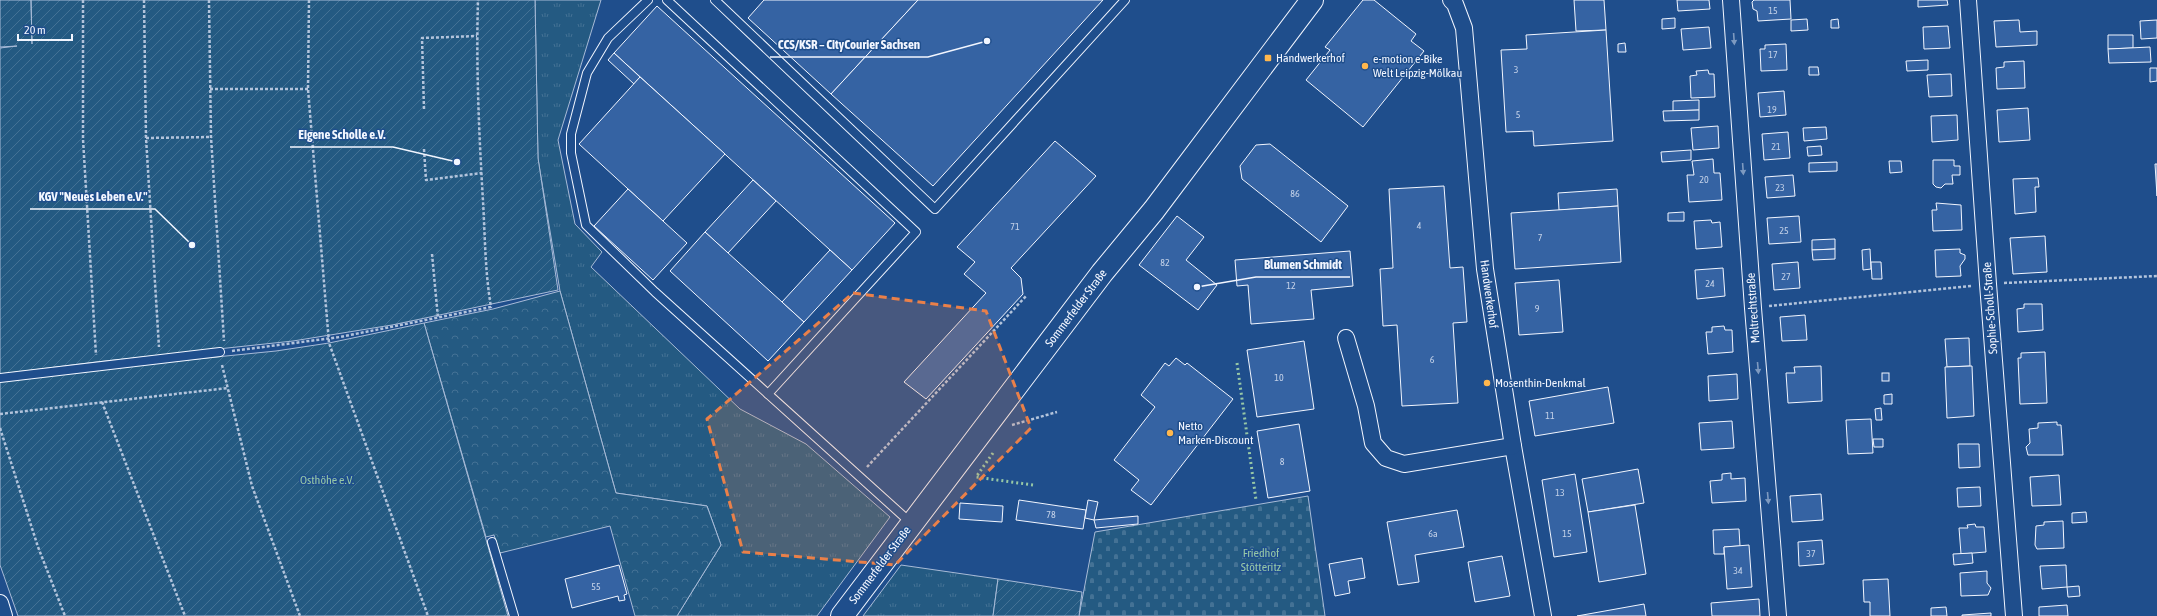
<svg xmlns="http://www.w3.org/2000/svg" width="2157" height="616" font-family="'Asap Condensed',sans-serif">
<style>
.grass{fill:url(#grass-tufts);stroke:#a8bbd7}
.forest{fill:url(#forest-crowns);stroke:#a8bbd7}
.cemetery{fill:url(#cemetery-stones);stroke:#a8bbd7}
.garden{fill:url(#garden-furrows);stroke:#a8bbd7}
.building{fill:#3563a3;stroke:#f2f6ff}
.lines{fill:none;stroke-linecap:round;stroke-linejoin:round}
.lane-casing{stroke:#f2f6ff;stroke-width:10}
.street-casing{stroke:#f2f6ff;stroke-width:18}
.secondary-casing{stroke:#f2f6ff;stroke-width:24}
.path{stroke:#b3c4dc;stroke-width:2.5;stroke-dasharray:3 2;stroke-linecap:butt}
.lane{stroke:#1f4e8c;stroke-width:8}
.street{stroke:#1f4e8c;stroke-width:16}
.secondary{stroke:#1f4e8c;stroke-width:22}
.hedge{stroke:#97c8a6;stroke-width:3;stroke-dasharray:2 3;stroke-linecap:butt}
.oneway{fill:#7e9ac0}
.marked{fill:#ea8049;fill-opacity:0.2;stroke:#ea8049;stroke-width:3;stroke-dasharray:8 5;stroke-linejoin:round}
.poi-dot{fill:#ffb74d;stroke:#1f4e8c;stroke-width:1.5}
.labels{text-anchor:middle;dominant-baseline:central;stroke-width:3;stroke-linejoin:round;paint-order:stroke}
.number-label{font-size:10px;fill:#c3d1e8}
.poi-label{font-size:12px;fill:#f2f6ff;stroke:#1f4e8c;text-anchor:start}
.street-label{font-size:12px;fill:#f2f6ff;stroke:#1f4e8c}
.park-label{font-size:12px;fill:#97c8a6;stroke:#1f4e8c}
.leader{fill:none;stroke:#f2f6ff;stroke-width:1.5}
.callout-dot{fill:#f2f6ff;stroke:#1f4e8c;stroke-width:1.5}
.callout-label{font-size:13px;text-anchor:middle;font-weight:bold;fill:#f2f6ff;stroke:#1f4e8c;stroke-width:3;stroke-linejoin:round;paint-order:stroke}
</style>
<defs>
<pattern id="grass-tufts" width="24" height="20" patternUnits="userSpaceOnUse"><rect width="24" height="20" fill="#245a82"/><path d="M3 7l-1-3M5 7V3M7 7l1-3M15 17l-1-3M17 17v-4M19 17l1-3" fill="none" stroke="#447295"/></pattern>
<pattern id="forest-crowns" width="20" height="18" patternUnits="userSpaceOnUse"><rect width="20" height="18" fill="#245a82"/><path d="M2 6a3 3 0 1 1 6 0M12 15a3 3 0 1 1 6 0" fill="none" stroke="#447295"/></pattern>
<pattern id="cemetery-stones" width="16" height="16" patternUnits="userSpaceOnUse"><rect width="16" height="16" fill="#245a82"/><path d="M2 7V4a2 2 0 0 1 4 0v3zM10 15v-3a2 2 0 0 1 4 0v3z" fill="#447295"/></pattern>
<pattern id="garden-furrows" width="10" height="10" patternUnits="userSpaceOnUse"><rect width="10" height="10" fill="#245a82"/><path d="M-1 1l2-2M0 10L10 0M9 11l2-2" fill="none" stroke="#447295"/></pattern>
</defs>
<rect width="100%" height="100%" fill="#1f4e8c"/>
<g class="grass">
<polygon points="535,0 601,0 558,140 575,224 602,252 591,267 740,409 806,444 890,517 817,616 677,616 721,545 707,506 616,493 560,291 538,159"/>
<polygon points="901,565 998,579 993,616 863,616"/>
</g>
<polygon class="forest" points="560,291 616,493 707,506 721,545 677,616 635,616 610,526 500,553 494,535 486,537 424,323 493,309"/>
<polygon class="cemetery" points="1308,496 1325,616 1079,616 1095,532"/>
<g class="garden">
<polygon points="0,0 31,0 32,44 31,0 535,0 538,158 558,290 392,325 293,341 96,362 0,374 0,48 17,46 0,47"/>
<polygon points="424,323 508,616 18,616 0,565 0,381 96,369 276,351 329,343"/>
<polygon points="998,579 1082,592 1079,616 993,616"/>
</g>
<g class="building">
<polygon points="764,0 918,0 831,94 748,18"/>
<polygon points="918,0 1103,0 933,186 831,94"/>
<polygon points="1363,0 1374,0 1416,34 1411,41 1424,51 1363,127 1306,80 1330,50 1325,47"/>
<polygon points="1574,0 1604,0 1606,30 1576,31"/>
<polygon points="1677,0 1709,0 1710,9 1678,11"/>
<polygon points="1754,0 1790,0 1791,19 1758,21 1757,11 1753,9 1752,2"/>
<polygon points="1918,0 1947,0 1948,5 1918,7"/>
<polygon points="657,6 895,223 852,270 614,53"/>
<polygon points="1675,18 1675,28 1662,29 1662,19"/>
<polygon points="1807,19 1808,30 1791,31 1791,20"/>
<polygon points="1838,19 1839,28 1831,28 1831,20"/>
<polygon points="2019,20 2020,32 2037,31 2037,45 1996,47 1994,21"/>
<polygon points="2157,20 2157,38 2141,39 2140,21"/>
<polygon points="1948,26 1950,48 1924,49 1923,27"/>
<polygon points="1709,27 1711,48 1683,50 1681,29"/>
<polygon points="1606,30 1613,141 1534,146 1533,131 1506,132 1501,50 1527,49 1526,35"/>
<polygon points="2108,35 2133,35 2133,48 2108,49"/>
<polygon points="1625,43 1626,52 1618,52 1618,44"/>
<polygon points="1786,44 1787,70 1761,71 1760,49 1765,49 1765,45"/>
<polygon points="2150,47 2151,62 2109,63 2108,49"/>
<polygon points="614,53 640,77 634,84 608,60"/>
<polygon points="1928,60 1928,70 1907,71 1906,61"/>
<polygon points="2024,61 2025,88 1997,89 1996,68 2004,67 2004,62"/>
<polygon points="1809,67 1818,67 1819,75 1809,75"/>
<polygon points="2150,68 2157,68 2157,81 2150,82"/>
<polygon points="1708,70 1709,74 1714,74 1715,97 1691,98 1690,76 1697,75 1696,71"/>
<polygon points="1951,74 1952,96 1929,97 1927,75"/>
<polygon points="640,77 725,154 663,221 579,144"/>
<polygon points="1784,91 1786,115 1760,117 1758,93"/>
<polygon points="1699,100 1699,110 1673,111 1673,101"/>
<polygon points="2028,108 2030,140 1999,142 1997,110"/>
<polygon points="1699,110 1699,120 1664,121 1663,111"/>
<polygon points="1957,115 1958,140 1932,142 1931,116"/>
<polygon points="1718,126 1719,148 1693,150 1691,128"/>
<polygon points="1826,127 1827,139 1804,141 1803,128"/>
<polygon points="1788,132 1790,158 1764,160 1762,134"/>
<polygon points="1055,141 1096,176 1011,268 1021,278 1023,294 926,399 904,382 986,293 964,274 975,262 957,247"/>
<polygon points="1270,144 1348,206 1321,242 1242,179 1240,166 1256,145"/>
<polygon points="1821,146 1822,155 1808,156 1807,147"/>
<polygon points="1691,150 1691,160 1662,162 1661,152"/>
<polygon points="1713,159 1714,173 1720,173 1722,200 1689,202 1687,175 1694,175 1692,161"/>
<polygon points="1933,160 1954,160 1954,166 1960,166 1960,175 1952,175 1953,184 1945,184 1941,188 1936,187 1933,184"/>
<polygon points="1889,161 1901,161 1902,172 1890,173"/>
<polygon points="1837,162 1837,171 1809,172 1809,163"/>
<polygon points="2155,164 2157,164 2157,196"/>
<polygon points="1793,175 1795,196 1767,198 1765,177"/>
<polygon points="2038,178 2039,187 2035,187 2036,212 2015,214 2013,179"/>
<polygon points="753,180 776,201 728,253 705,232"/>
<polygon points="1444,186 1450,268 1463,267 1467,322 1453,323 1458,403 1402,406 1397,325 1383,326 1380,269 1393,268 1389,189"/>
<polygon points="628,189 687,243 653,280 594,226"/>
<polygon points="1617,189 1618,206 1559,210 1558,193"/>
<polygon points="1936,203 1961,205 1962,230 1933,231 1932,210 1937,210"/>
<polygon points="1618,206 1621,262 1515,269 1511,213"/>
<polygon points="1684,212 1684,221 1668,221 1668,213"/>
<polygon points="1177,216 1204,237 1186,260 1217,285 1198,310 1139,265"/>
<polygon points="1799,216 1801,242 1769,244 1767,218"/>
<polygon points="1711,220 1712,223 1720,222 1722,247 1696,249 1694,221"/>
<polygon points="705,232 804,322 768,361 670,271"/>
<polygon points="2045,236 2047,272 2013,274 2010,238"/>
<polygon points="1835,239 1835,249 1812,250 1812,240"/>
<polygon points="1835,249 1835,259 1813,260 1812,250"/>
<polygon points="1870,249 1871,269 1863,270 1862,250"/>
<polygon points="1960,249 1960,253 1965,255 1965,259 1960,266 1961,276 1936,277 1935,250"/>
<polygon points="830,250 852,270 804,322 782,302"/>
<polygon points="1350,251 1353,286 1311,290 1314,319 1251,324 1248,285 1237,286 1235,260"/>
<polygon points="1798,262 1800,288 1774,290 1772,264"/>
<polygon points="1871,262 1881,262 1882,279 1872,279"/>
<polygon points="1723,268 1725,296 1697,299 1695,270"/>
<polygon points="1559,280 1563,332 1519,335 1515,283"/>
<polygon points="2024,304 2042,304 2043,330 2018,332 2017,309 2024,308"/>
<polygon points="1805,315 1807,340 1782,341 1780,317"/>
<polygon points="1724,326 1725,330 1732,330 1733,352 1708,354 1706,332 1712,332 1712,327"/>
<polygon points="1969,338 1970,366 1947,367 1945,339"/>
<polygon points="1304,341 1314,409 1257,417 1247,350"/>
<polygon points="2045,352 2047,403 2020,404 2018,358 2021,358 2021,353"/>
<polygon points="1176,358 1185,365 1187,363 1233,399 1151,505 1131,490 1139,480 1114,460 1155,407 1141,395 1165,363 1169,366"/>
<polygon points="1821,366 1822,401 1788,403 1786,373 1795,373 1794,367"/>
<polygon points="1972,366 1974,416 1947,418 1945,367"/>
<rect x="1882" y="373" width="7" height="8"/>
<polygon points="1737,374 1738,399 1709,401 1708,376"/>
<polygon points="1608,387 1614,423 1535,436 1529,401"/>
<polygon points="1892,394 1892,404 1884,404 1884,395"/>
<polygon points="1881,408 1882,420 1876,420 1875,409"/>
<polygon points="1871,419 1873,453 1848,454 1846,420"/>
<polygon points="1732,421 1734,448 1701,450 1699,423"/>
<polygon points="2057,422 2057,425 2061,425 2063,455 2028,455 2026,447 2030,443 2029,429 2038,428 2038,423"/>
<polygon points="1299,424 1310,491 1268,498 1257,431"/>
<polygon points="1873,439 1883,439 1883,447 1874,447"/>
<polygon points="1958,444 1979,444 1980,467 1959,468"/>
<polygon points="1638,469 1644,503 1588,512 1582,479"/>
<polygon points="1731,473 1731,479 1745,478 1746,501 1712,503 1710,481 1722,480 1722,474"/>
<polygon points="1575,474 1587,552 1554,557 1542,480"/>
<polygon points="2059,475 2061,505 2032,506 2030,477"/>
<polygon points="1980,487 1981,506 1958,507 1957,488"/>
<polygon points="1821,494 1823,520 1792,522 1790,496"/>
<polygon points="1019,500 1086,510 1083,529 1016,520"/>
<polygon points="1088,500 1098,502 1094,520 1085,518"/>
<polygon points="960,503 1003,506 1002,522 959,519"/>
<polygon points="1635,505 1646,574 1599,582 1588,512"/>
<polygon points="1457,510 1464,547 1415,555 1419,582 1398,585 1387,522"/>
<polygon points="2086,512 2087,522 2072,523 2072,513"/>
<polygon points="1138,516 1138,524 1096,528 1094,520"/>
<polygon points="2063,521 2064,548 2037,549 2035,545 2036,526 2044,525 2044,522"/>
<polygon points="1975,524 1976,527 1984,527 1986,552 1961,554 1959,528 1968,528 1967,525"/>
<polygon points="1739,529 1740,546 1724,547 1724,554 1714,554 1713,530"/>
<polygon points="1822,540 1824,564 1799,566 1798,542"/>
<polygon points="1749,545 1752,587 1727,589 1724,547"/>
<polygon points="1972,553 1973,563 1954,565 1953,554"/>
<polygon points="1502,556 1510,596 1475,602 1468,562"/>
<polygon points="1362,558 1365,578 1348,581 1350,593 1335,596 1329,564"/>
<polygon points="619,565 627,594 624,595 625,600 619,601 618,596 572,608 565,579"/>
<polygon points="2066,565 2067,587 2042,589 2040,566"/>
<polygon points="1987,571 1987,583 1991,588 1988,595 1961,596 1960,573"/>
<polygon points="1888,579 1890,616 1870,616 1870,602 1864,602 1863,580"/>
<polygon points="2079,586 2080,596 2068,597 2067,587"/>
<polygon points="1759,599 1760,616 1712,616 1711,603"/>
<polygon points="1644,604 1646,616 1577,616"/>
<polygon points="2067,605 2068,616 2039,616 2039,607"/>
<polygon points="1946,607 1947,616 1931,616 1931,608"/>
<polygon points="1991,613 1991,616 1962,616 1962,615"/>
</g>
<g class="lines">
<defs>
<g id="lane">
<polyline points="648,0 608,38 587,73 571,134 571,153 586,225 655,292 911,523"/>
<polyline points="667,0 916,232 768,394"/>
<polyline points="715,0 935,209 1125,0"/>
<polyline points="0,378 220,352"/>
<polyline points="492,542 514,616"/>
</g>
<g id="street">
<polyline points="1451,0 1455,4 1464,28 1485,269 1513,446 1543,616"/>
<polyline points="1731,0 1753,308 1778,616"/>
<polyline points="1968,0 1988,284 2014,616"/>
<polyline points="1346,338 1366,406 1373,443 1386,458 1404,464 1513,446"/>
<polyline points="0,603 4,616"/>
</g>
<polyline id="secondary" points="842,616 1102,273 1154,210 1312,0"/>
</defs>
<use href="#lane" class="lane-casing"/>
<use href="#street" class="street-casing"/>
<use href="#secondary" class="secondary-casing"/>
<g class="path">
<polyline points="83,0 83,139 96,355"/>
<polyline points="144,0 146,138 159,347"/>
<polyline points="209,0 211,137 224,341"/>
<polyline points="309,0 308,89 329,343 428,616"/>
<polyline points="210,89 308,89"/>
<polyline points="424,109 422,38 477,36"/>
<polyline points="146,138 211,137"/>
<polyline points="424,149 426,180 482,173"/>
<polyline points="432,254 438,318"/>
<polyline points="2004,283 2157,276"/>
<polyline points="1769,306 1971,286"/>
<path d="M 232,351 L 340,337 L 491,307 C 485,272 485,236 483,201 C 479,134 476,67 478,0"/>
<polyline points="222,365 252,486 300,616"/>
<polyline points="102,402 185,616"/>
<polyline points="0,414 228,388"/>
<polyline points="1012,425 1057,412"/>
<polyline points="0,428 38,547 65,616"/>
<polyline points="867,467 1027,295"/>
</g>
<use href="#lane" class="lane"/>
<use href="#street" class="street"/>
<use href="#secondary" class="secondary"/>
<g class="hedge">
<polyline points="1237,363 1256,500"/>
<polyline points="993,453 976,477 1033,485"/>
</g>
</g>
<defs><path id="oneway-solid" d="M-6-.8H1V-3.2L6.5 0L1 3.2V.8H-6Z"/></defs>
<g class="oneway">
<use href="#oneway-solid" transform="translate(1734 39) rotate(86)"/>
<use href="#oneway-solid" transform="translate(1743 169) rotate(86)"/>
<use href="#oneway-solid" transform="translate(1758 368) rotate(85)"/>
<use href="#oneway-solid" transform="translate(1768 498) rotate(85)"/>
</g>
<path class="marked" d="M 853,293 L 986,311 L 1031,428 L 895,565 L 743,552 L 707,419 Z"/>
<g class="poi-dot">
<rect x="1264" y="54" width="8" height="8" rx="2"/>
<circle cx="1365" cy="66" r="4"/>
<circle cx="1487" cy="383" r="4"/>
<circle cx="1170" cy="433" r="4"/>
</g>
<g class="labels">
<g class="number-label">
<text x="1773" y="10">15</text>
<text x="1773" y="54">17</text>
<text x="1516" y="69">3</text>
<text x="1772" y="109">19</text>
<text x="1518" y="114">5</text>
<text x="1776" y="146">21</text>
<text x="1704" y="179">20</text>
<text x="1780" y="187">23</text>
<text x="1295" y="193">86</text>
<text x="1419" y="225">4</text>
<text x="1015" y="226">71</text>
<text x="1784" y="230">25</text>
<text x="1540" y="237">7</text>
<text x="1165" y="262">82</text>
<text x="1786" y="276">27</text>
<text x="1710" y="283">24</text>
<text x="1291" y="285">12</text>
<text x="1537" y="308">9</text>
<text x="1432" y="359">6</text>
<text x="1279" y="377">10</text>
<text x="1550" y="415">11</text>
<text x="1282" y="461">8</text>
<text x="1560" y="492">13</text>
<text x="1051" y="514">78</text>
<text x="1433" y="533">6a</text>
<text x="1567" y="533">15</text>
<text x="1811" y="553">37</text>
<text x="1738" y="570">34</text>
<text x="596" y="586">55</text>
</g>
<g class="poi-label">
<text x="1276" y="58">Handwerkerhof</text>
<text x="1373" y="59">e-motion e-Bike<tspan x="1373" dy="14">Welt Leipzig-Mölkau</tspan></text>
<text x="1495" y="383">Mosenthin-Denkmal</text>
<text x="1178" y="426">Netto<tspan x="1178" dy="14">Marken-Discount</tspan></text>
</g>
<g class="street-label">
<text transform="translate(1489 294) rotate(82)">Handwerkerhof</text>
<text transform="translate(1076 308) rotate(-53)">Sommerfelder Straße</text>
<text transform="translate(1753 308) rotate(-94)">Moltrechtstraße</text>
<text transform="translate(1990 308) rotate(-94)">Sophie-Scholl-Straße</text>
<text transform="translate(880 565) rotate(-53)">Sommerfelder Straße</text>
</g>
<g class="park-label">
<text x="327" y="480">Osthöhe e.V.</text>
<text x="1261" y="553">Friedhof<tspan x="1261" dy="14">Stötteritz</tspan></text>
</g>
</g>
<path class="leader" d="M987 41L928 57H770M457 162L393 147H290M192 245L155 209H30M1197 287L1256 277H1350"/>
<g class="callout-dot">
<circle cx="987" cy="41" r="4"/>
<circle cx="457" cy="162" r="4"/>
<circle cx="192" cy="245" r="4"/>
<circle cx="1197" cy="287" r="4"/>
</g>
<g class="callout-label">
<text x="849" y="49">CCS/KSR – CityCourier Sachsen</text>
<text x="342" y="139">Eigene Scholle e.V.</text>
<text x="93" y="201">KGV "Neues Leben e.V."</text>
<text x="1303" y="269">Blumen Schmidt</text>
</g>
<path d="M18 34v6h54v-6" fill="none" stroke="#f2f6ff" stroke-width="2"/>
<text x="24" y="34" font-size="12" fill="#f2f6ff" stroke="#1f4e8c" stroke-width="3" paint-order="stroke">20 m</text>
</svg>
